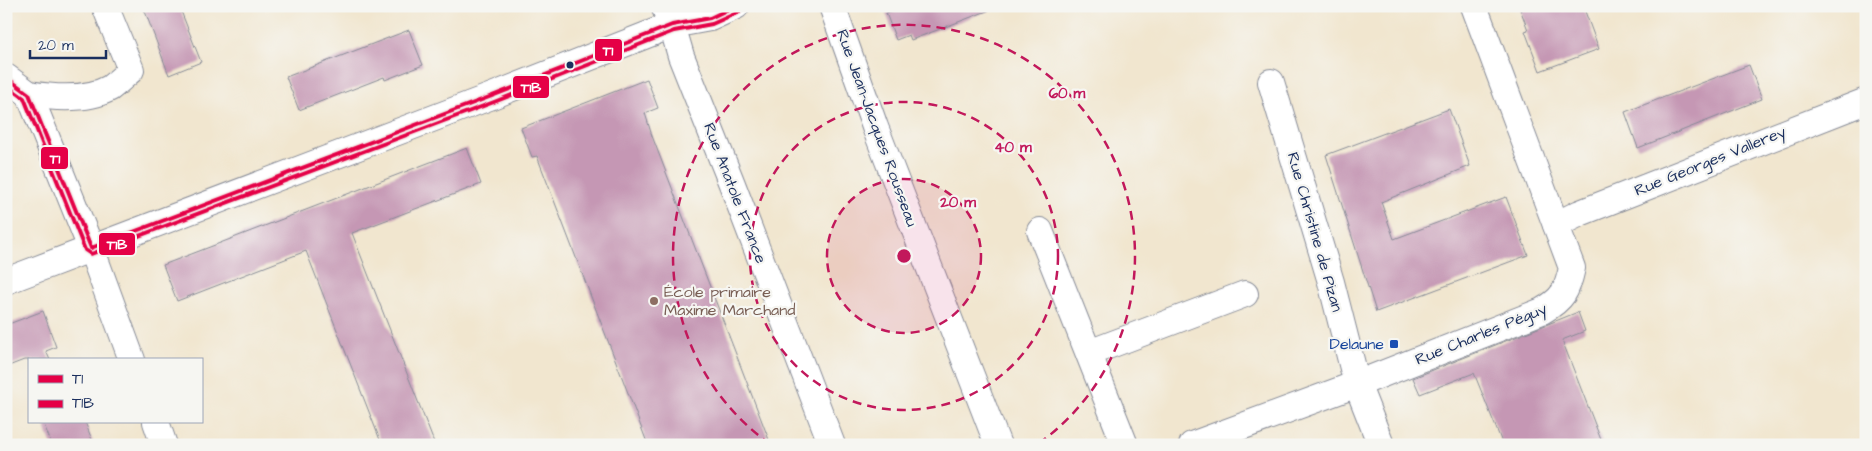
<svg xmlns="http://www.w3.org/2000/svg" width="1872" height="451" font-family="'Architects Daughter',sans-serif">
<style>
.building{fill:#c597b4}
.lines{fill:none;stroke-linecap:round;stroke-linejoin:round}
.minor-casing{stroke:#868a96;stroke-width:28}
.minor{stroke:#fff;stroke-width:26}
.bus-1-casing{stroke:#f6f6f2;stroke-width:8}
.bus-2-casing{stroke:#f6f6f2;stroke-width:8}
.bus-1{stroke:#e50046;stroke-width:4}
.bus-2{stroke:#e50046;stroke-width:4}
.ring{fill:none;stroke:#c2185b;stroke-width:2.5;stroke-dasharray:9 6}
.bus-dot{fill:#1b2f5e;stroke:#f6f6f2;stroke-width:2}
.education-dot{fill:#8d6e63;stroke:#f6f6f2;stroke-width:2}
.transit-dot{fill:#1a4fb4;stroke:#f6f6f2;stroke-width:2}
.labels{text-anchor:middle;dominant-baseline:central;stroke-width:4.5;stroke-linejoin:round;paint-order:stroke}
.street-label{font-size:16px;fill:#1b2f5e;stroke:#f6f6f2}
.education-label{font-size:16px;fill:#785e54;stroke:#f6f6f2;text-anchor:start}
.transit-label{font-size:16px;fill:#164399;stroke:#f6f6f2;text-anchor:end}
.centre{fill:#c2185b;stroke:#f6f6f2;stroke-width:2.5}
.ring-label{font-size:15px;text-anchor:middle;font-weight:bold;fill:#c2185b;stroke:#f6f6f2;stroke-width:4.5;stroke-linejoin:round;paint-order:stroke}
.line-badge{stroke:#f6f6f2;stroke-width:2}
.badge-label{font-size:14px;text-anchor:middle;font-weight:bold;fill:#fff}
</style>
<rect width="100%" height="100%" fill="#f6f6f2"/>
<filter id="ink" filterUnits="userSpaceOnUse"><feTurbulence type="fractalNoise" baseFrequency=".02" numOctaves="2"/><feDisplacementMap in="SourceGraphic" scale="10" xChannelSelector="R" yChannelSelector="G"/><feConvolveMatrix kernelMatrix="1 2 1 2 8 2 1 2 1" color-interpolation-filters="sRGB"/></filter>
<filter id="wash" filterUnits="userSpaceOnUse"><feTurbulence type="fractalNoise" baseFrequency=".0096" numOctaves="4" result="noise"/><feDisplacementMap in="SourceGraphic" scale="20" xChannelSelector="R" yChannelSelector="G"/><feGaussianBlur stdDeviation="1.12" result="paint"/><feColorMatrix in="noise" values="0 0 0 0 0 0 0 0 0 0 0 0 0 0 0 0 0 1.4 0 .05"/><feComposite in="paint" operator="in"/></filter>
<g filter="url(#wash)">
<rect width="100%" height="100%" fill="#f1e6cf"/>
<g id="blocks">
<g class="building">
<polygon points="143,6 179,6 201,62 169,75"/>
<polygon points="903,6 995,6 995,8 911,40 909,35 896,40 886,13"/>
<polygon points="1519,6 1583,6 1599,49 1540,71 1525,31 1528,30"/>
<polygon points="409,30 423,65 385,80 384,77 299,110 286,77"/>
<polygon points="1749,65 1762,99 1638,148 1625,112"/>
<polygon points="647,79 658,108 645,113 652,136 771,445 648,445 537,156 532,157 521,128"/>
<polygon points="1449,109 1470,166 1381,202 1394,239 1506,197 1528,255 1376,312 1326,155"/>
<polygon points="467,148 481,184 352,233 435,445 382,445 306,251 177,301 163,265"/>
<polygon points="43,311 56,347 46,351 50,360 24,360 6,367 6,325"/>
<polygon points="1578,312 1585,331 1562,340 1603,445 1503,445 1474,373 1420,394 1413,378"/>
<polygon points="43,422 85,422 94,445 52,445"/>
</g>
</g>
</g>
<g filter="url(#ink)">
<use href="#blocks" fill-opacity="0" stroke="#868a96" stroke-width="1"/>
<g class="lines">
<defs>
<g id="minor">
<polyline points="664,6 672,25 681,56 732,184 832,445"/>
<polyline points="832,6 875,127 998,445"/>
<polyline points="6,77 29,94 91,248 132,360"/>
<polyline points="1271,82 1331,282 1357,384 1381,445"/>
<path d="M 29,94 C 54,98 87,101 110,88 C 117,83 124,76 131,70 L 105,6"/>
<polyline points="1556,225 1580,213 1866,101"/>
<polyline points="1040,231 1125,445"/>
<polyline points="6,281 492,96 672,25 710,18 736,6"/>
<polyline points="1089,353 1245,294"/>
<polyline points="156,422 164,445"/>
<path d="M 1192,445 L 1357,384 L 1542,311 C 1563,299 1567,291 1572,268 L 1474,6"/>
</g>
</defs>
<use href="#minor" class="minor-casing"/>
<use href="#minor" class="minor"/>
<defs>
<g id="bus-1">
<polyline points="6,77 29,94 91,248"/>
<polyline points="91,248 492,96 672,25 710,18 735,6"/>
</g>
<polyline id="bus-2" points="6,85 24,98 85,250 91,254 494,102 674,31 712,24 739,12"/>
</defs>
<use href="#bus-1" class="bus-1-casing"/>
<use href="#bus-2" class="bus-2-casing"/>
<use href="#bus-1" class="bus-1"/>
<use href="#bus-2" class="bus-2"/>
</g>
</g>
<circle cx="904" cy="256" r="77" fill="#c2185b" fill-opacity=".12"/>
<g class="ring">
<circle cx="904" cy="256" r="77"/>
<circle cx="904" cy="256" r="154"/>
<path d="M770 444A231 231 0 1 1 1038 444"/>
</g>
<circle class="bus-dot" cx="570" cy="65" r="4.5"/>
<circle class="education-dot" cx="654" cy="301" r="5"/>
<rect class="transit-dot" x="1389" y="339" width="10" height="10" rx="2.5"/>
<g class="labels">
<g class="street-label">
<text transform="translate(877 128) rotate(70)">Rue Jean-Jacques Rousseau</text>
<text transform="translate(1710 161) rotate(-22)">Rue Georges Vallerey</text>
<text transform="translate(735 193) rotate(69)">Rue Anatole France</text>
<text transform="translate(1315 232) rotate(74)">Rue Christine de Pizan</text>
<text transform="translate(1481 334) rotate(-22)">Rue Charles Péguy</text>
</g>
<g class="education-label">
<text x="664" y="292">École primaire<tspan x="664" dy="18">Maxime Marchand</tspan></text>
</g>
<g class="transit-label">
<text x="1384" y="344">Delaune</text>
</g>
</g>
<circle cx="904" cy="256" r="8" class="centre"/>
<g class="ring-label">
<text x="1067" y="98">60 m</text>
<text x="1013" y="152">40 m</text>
<text x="958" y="207">20 m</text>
</g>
<g class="line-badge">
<rect x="594" y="38" width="29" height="24" rx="5" fill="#e50046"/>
<rect x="512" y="75" width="38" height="24" rx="5" fill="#e50046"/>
<rect x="40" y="146" width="29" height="24" rx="5" fill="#e50046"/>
<rect x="98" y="232" width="38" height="24" rx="5" fill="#e50046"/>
</g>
<g class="badge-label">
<text x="608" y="55">T1</text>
<text x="531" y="92">T1B</text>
<text x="55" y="163">T1</text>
<text x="117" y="249">T1B</text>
</g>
<rect width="1872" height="451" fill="none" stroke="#f6f6f2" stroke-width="25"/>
<rect x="28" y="358" width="175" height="65" fill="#f6f6f2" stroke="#9ea6b7"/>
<rect x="38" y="375" width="25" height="8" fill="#e50046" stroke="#9ea6b7"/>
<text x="72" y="384" font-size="15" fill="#1b2f5e">T1</text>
<rect x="38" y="400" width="25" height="8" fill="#e50046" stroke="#9ea6b7"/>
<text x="72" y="408" font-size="15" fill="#1b2f5e">T1B</text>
<path d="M30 50v8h76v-8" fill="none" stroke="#1b2f5e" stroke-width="2.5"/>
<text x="38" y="50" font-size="15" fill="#1b2f5e" stroke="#f6f6f2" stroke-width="4" paint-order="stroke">20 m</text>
</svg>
